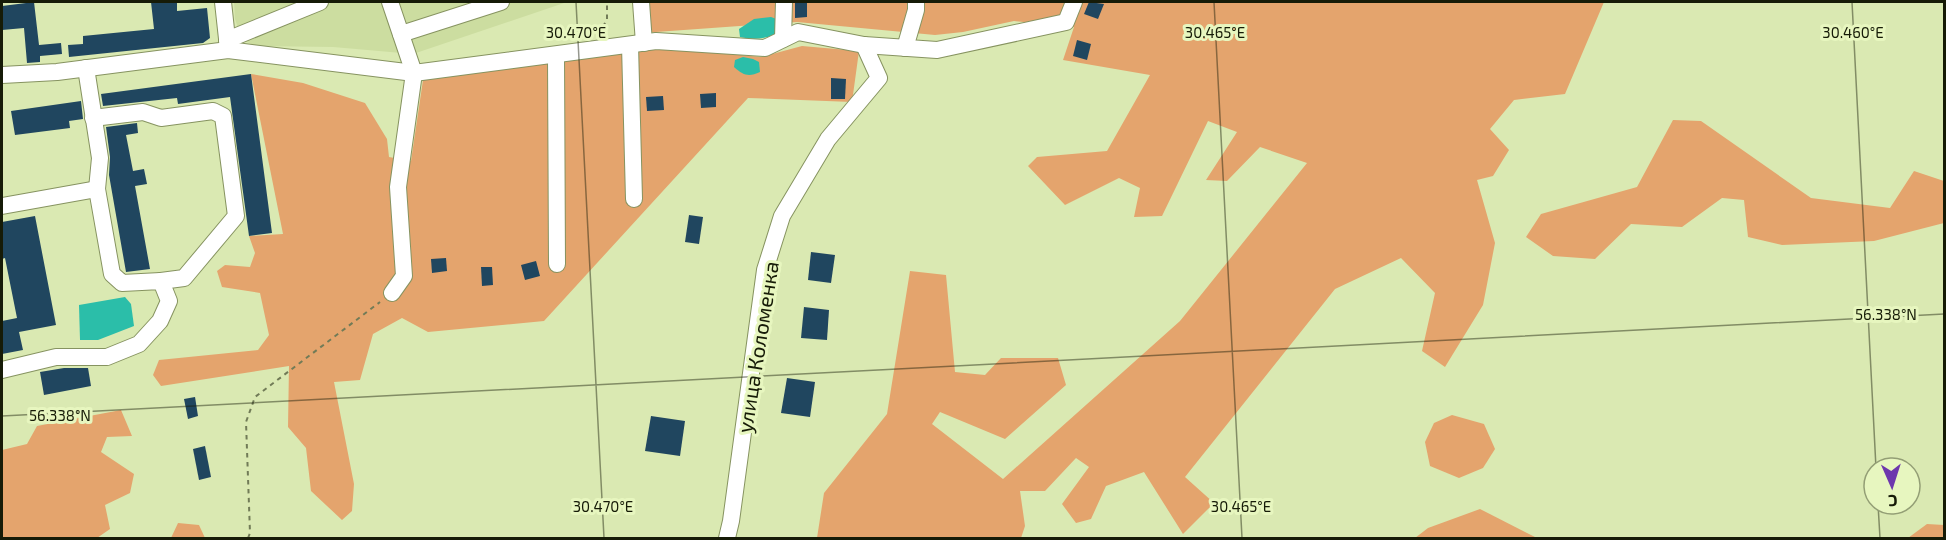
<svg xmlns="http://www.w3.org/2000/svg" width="1946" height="540" font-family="'Exo 2',sans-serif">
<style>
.built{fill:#ccdda0}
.green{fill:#e4a46d}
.water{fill:#2bbea9}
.building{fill:#20465f}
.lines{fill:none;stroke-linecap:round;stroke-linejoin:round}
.minor-casing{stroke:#869360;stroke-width:18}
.path{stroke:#717b57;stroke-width:2;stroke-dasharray:4.5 4.5;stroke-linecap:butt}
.minor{stroke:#fff;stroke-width:16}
.ticks{fill:none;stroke:#161b07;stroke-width:1.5;stroke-opacity:0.45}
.labels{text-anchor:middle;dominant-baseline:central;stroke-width:6;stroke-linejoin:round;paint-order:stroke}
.street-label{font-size:21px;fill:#161b07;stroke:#e7f6bf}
.ticks-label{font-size:15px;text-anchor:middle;fill:#161b07;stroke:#e7f6bf;stroke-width:6;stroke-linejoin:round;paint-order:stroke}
</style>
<rect width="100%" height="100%" fill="#dae9b2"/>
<polygon class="built" points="234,2 567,2 413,54 333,47 256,46 242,40 235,19"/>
<g class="green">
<polygon points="640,2 1604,2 1565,94 1514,100 1490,129 1509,150 1493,176 1477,180 1495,243 1483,305 1445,367 1422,351 1435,293 1401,258 1335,289 1185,477 1214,503 1183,534 1144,472 1106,486 1091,519 1076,523 1062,504 1089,467 1076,458 1045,491 1020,491 1025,526 1021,538 817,538 824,493 887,414 910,271 946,275 955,372 985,375 1001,358 1058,358 1066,385 1005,439 940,412 932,424 1003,479 1180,321 1307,163 1260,147 1227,181 1206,180 1237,132 1208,121 1162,216 1134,217 1140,188 1119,178 1065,205 1028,166 1037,157 1107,151 1150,75 1063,60 1074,27 1014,21 963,32 935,35 797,22 642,33"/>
<polygon points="802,46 859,51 852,102 748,98 544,321 428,332 402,318 373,334 360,380 334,382 354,484 352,511 342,520 311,491 306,448 288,427 289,366 161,386 153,375 159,360 258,350 269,335 260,293 222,287 217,271 225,265 250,267 255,253 249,236 283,234 251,74 303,83 365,103 387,139 389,157 411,161 423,80 660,47 761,57"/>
<polygon points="1673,120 1701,121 1811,198 1890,208 1914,171 1944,181 1944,223 1874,241 1782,245 1748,237 1744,200 1722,198 1682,227 1631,224 1595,259 1553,256 1526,237 1541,214 1637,187"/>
<polygon points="121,410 132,436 107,437 101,452 134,474 130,493 105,505 110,529 97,538 2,538 2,450 27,444 37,426"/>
<polygon points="1452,415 1484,424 1495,449 1483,468 1459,478 1430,466 1425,442 1434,423"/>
<polygon points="1480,509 1537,538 1415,538 1428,528"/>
<polygon points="178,523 199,525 205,538 171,538"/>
<polygon points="1927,524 1944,525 1944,538 1908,538"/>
</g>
<g class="water">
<path d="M 771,17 L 779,20 L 778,33 C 765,39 754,40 740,37 L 739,29 L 754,19 Z"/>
<path d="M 743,57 L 753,59 L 759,62 L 760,72 C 749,77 744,76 734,67 L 735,60 Z"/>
<polygon points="125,297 131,304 134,326 98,340 80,340 79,305"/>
</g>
<g class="building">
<polygon points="34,2 39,45 61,43 62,54 40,56 40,62 27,63 24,28 2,30 2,6"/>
<polygon points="151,2 177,2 177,11 207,8 210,38 203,43 69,57 68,45 83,44 83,36 154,29"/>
<polygon points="795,2 807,2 807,17 795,18"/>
<polygon points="1089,2 1104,4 1098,19 1084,14"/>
<polygon points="1077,40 1091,44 1087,60 1073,56"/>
<polygon points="251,74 272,233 249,236 230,97 178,104 177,98 103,106 101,94"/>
<polygon points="831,78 846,79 845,99 831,99"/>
<polygon points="716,93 716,107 701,108 700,94"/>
<polygon points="663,96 664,110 647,111 646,97"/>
<polygon points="81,101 83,119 69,121 70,128 15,135 11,111"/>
<polygon points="137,123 138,133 126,135 133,171 144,169 147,184 135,186 150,269 126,272 109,175 110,157 106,127"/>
<polygon points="689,215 703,217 699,244 685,242"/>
<polygon points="35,216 56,325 19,332 23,350 2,354 2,321 17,318 5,258 2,259 2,222"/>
<polygon points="811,252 835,255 831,283 808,280"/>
<polygon points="446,258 447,271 432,273 431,259"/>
<polygon points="536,261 540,276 525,280 521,265"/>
<polygon points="481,267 492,267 493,285 482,286"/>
<polygon points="804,307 829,310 827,340 801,338"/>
<polygon points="64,368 88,368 91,386 44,395 40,372"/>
<polygon points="787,378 815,382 810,417 781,413"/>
<polygon points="195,397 198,416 188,419 184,399"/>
<polygon points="651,416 685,421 680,456 645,451"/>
<polygon points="205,446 211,477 199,480 193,449"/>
</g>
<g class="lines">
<defs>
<g id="minor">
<polyline points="223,2 228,48"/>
<polyline points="390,2 414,73 398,187 404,276 392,293"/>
<polyline points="641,2 644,43"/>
<polyline points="401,34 501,2"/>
<polyline points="783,39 784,2"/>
<polyline points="227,40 320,2"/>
<polyline points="630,45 634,199"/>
<polyline points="905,48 916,10 916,2"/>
<polyline points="556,56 557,264"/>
<polyline points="2,75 57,72 228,50 414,73 656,41 765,48 798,32 864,45 937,50 1066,22 1074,2"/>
<polyline points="93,118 143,112 161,118 213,111 223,116 236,216 184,278 161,281"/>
<polyline points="2,206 97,189"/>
<polyline points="2,370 56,357 107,357 139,344 160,321 169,301 161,281 122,283 112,274 97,189 100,158 86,68"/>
<polyline points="727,538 731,521 765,270 782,216 828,139 879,78 864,45"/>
</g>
</defs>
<use href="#minor" class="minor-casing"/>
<g class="path">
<polyline points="599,35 607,19 607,2"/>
<polyline points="248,538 250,533 246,422 255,397 380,302"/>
</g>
<use href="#minor" class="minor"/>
</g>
<path class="ticks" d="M 576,2 L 604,538M 1214,2 L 1242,538M 1852,2 L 1876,468M 2,416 L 1944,314M 1878,504 L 1880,538"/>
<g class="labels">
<g class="street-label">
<text transform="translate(757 347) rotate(-81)">улица Коломенка</text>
</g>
</g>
<g class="ticks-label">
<text x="576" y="38">30.470°E</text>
<text x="1215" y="38">30.465°E</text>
<text x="1853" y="38">30.460°E</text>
<text x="1886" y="320">56.338°N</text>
<text x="60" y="421">56.338°N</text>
<text x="603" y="512">30.470°E</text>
<text x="1241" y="512">30.465°E</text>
</g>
<rect width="1946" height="540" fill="none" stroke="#161b07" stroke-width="6"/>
<g transform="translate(1892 486) rotate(177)"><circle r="28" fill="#e7f6bf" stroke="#939e75" stroke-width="1.5"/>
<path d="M0-4.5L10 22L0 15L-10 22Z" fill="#6d37ad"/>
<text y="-9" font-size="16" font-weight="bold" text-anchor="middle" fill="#161b07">С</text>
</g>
</svg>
